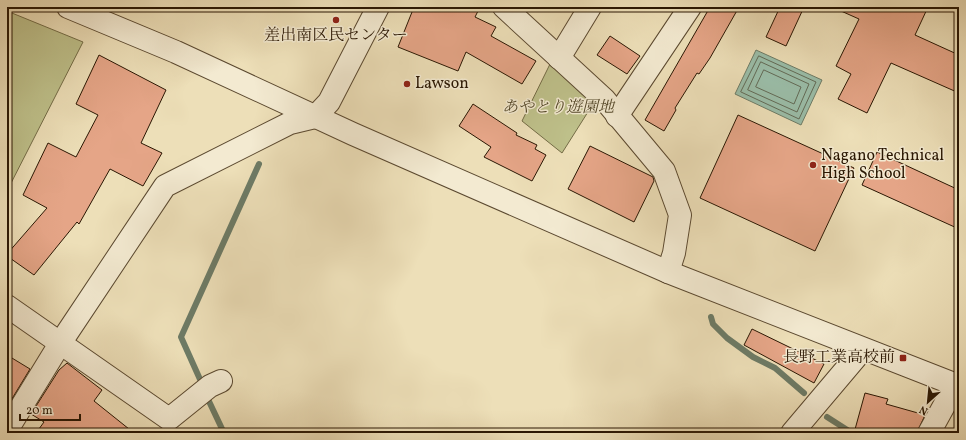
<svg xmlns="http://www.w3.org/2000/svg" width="966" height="440" font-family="Vollkorn,'Noto Serif JP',serif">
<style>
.green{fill:#bec08a;stroke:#746c46}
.water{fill:#9abda8;stroke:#6d7b66}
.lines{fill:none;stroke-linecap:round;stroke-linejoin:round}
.shore{stroke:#626a56;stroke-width:1}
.stream{stroke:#6d7b66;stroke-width:6}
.building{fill:#e5a587;stroke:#2a1703}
.minor-casing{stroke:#5b4930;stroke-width:24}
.tertiary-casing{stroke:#5b4930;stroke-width:24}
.minor{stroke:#f3ead1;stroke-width:22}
.tertiary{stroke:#f3ead1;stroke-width:22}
.poi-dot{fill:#8f2418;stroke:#f3ead1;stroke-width:1.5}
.labels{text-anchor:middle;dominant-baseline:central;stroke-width:3;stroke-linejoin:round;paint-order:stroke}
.poi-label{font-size:16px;fill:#2a1703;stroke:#f3ead1;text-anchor:start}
.park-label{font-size:16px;font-style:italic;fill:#564a2c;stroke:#f3ead1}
</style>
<rect width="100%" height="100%" fill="#eddfb8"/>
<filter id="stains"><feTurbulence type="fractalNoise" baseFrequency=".005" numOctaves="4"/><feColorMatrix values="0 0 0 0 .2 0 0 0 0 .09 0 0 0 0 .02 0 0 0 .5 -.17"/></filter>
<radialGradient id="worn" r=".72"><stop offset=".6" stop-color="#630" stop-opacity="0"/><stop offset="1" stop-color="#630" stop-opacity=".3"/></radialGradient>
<g class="green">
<polygon points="7,11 83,42 7,191"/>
<polygon points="551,62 593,104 562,153 522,121"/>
</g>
<polygon class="water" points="756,50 822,80 801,125 735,94"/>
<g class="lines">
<g class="shore">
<polygon points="759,56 816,82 799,119 741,92"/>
<polygon points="761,62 809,84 797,112 748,90"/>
<polygon points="764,70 801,87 794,104 756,87"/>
</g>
<g class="stream">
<polyline points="711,317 713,324 727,338 753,357 775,368 804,393"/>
<polyline points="203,386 181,337 259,164"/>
<polyline points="206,395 224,433"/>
<polyline points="827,417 852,433"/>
</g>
</g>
<g class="building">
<polygon points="414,7 480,7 475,17 496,27 491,36 536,61 522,84 466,52 458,71 398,47"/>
<polygon points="710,7 739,7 710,58 699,74 697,73 675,108 676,110 664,131 645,120"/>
<polygon points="780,7 804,7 786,46 766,37"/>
<polygon points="832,7 928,7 915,35 959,55 959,93 891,63 867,113 838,99 851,74 836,66 859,19"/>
<polygon points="610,36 640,56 627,74 597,55"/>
<polygon points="99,55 166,90 141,143 162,153 143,186 110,169 79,224 77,222 34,275 7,256 7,254 47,208 23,195 48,143 76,157 98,115 76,104"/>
<polygon points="473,104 517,133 516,135 537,145 535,149 546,155 532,181 484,157 491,147 459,126"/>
<polygon points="738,115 854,168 815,251 700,198"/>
<polygon points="590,146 653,177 654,181 634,222 568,189"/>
<polygon points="877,152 959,190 959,229 862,185"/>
<polygon points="752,329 824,364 814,383 744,345"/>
<polygon points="7,355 30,369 10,402 7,401"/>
<polygon points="67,363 102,390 94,401 134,433 36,433 44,422 31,414 59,370"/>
<polygon points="865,393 888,399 886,404 925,415 917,433 854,433"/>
</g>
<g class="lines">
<defs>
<g id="minor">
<polyline points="504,7 604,99 664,171 680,215 674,253 668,272"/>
<polyline points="559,58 590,7"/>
<polyline points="617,116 690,7"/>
<polyline points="7,306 169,419 210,386 221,381"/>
<polyline points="7,430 61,342 165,186 290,123 315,117 329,102 378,7"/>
<polyline points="792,433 863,349"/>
<polyline points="929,433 956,384"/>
</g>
<polyline id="tertiary" points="68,7 176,52 353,134 668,272 959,386"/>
</defs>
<use href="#minor" class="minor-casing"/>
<use href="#tertiary" class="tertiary-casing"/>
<use href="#minor" class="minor"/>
<use href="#tertiary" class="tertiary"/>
</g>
<g class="poi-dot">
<circle cx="336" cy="20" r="4"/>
<circle cx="407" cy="84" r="4"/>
<circle cx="813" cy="165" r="4"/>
<rect x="899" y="354" width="8" height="8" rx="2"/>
</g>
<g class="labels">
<g class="poi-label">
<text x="336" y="36" text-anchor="middle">差出南区民センター</text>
<text x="415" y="84">Lawson</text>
<text x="821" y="156">Nagano Technical<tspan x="821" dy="18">High School</tspan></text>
<text x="895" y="358" text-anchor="end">長野工業高校前</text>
</g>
<g class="park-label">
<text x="558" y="108">あやとり遊園地</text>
</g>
</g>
<rect width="966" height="440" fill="none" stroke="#eddfb8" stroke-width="24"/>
<rect x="8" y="8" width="950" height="424" fill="none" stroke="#2a1703" stroke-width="2"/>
<rect x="12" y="12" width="942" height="416" fill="none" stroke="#2a1703"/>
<g transform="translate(928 402) rotate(207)" stroke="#f3ead1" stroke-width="3" paint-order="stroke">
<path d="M0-3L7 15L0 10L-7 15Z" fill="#2a1703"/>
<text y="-6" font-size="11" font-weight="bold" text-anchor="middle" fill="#2a1703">N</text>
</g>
<path d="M20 414v6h60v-6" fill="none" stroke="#2a1703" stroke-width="2"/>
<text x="26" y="414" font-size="12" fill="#2a1703" stroke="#f3ead1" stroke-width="3" paint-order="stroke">20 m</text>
<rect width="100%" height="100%" filter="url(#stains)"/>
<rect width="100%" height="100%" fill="url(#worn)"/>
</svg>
